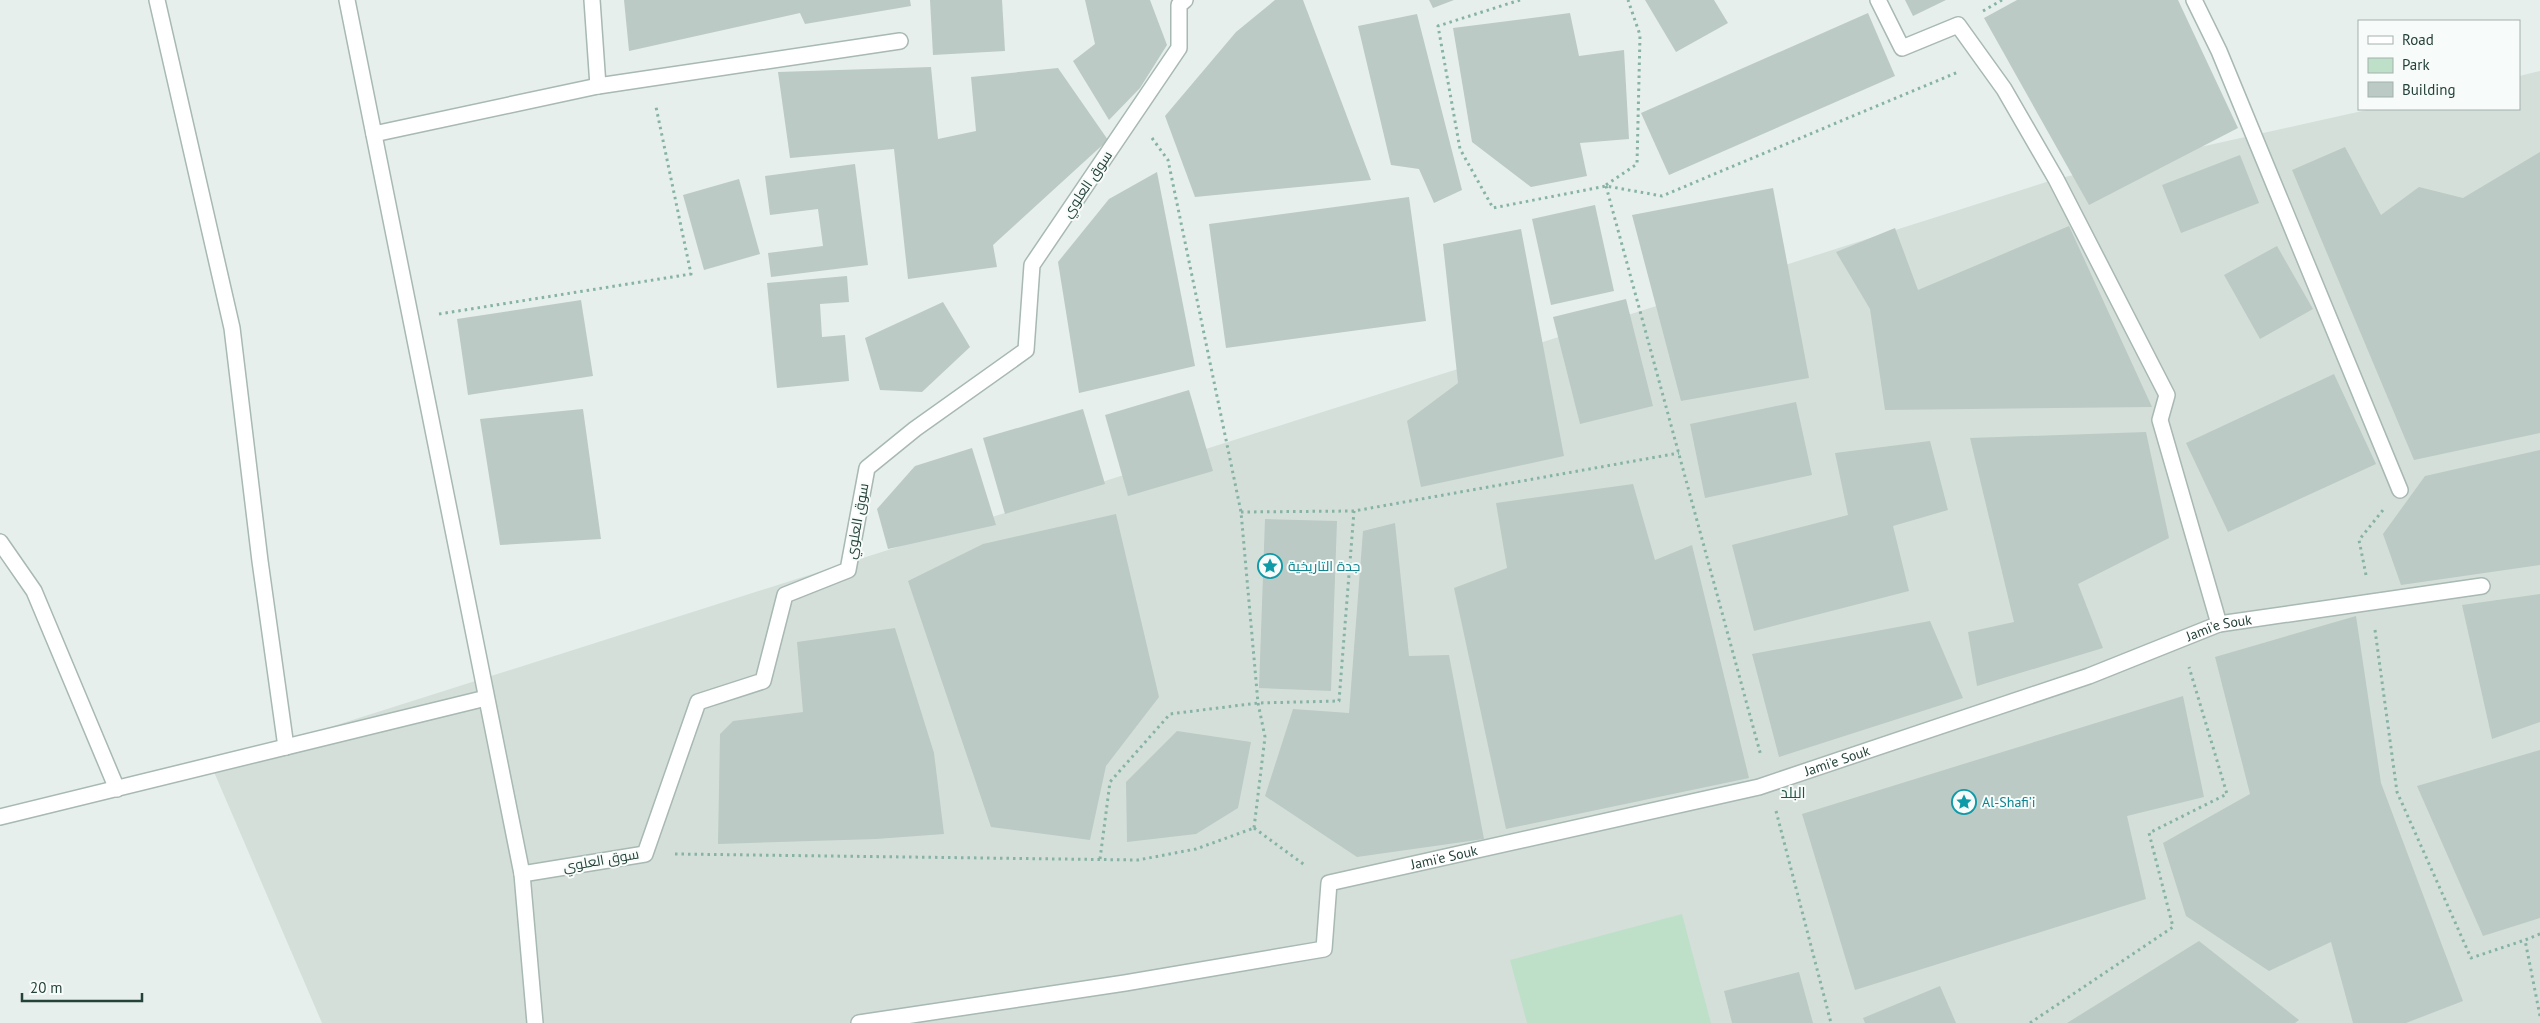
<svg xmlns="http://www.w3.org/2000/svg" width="2540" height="1023" font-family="'PT Sans',Cairo,sans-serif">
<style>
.built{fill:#d4dfda}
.green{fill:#bfe0c8}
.building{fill:#bbcac4}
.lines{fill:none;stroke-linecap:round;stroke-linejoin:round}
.service-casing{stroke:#a8b8b2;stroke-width:18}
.pedestrian-casing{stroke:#a8b8b2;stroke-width:18}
.minor-casing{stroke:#a8b8b2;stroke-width:18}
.path{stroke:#86b3a5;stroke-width:3;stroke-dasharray:2.5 4;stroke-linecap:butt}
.service{stroke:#fff;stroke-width:15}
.pedestrian{stroke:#fff;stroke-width:15}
.minor{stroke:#fff;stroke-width:15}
.labels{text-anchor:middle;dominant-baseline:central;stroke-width:4;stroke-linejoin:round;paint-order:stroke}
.street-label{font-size:14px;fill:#24423a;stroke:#f7fbf9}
.culture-label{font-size:14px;fill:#0d838f;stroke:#f7fbf9;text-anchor:start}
.neighbourhood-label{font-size:15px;fill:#1f5548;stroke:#f7fbf9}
</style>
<rect width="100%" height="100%" fill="#e6efeb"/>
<polygon class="built" points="2540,71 2540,1023 322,1023 211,765 2056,179 2371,109 2519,109 2519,76"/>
<polygon class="green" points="1682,914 1711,1023 1527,1023 1510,960"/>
<g class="building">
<polygon points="624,0 910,0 911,6 805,24 800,13 629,51"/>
<polygon points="930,0 1002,0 1005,51 933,55"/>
<polygon points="1085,0 1150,0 1167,45 1140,88 1109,120 1073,61 1095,44"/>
<polygon points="1275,0 1303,0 1371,180 1195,197 1165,116 1236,32"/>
<polygon points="1429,0 1454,0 1433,8"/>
<polygon points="1645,0 1714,0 1728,23 1676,52"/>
<polygon points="1905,0 1946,0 1913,16"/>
<polygon points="2017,0 2178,0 2238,128 2089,205 1984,18"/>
<polygon points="1570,13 1579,56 1624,50 1629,139 1580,143 1587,176 1531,187 1472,142 1453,28"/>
<polygon points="1868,13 1895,76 1669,175 1641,113"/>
<polygon points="1417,14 1462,190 1434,203 1419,169 1391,165 1358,26"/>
<polygon points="931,67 938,139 976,131 971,77 1058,68 1108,140 993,245 997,267 908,279 894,149 790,158 778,72"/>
<polygon points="2345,147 2381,215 2419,187 2463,198 2540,152 2540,433 2414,460 2292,170"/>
<polygon points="2240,155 2259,203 2181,233 2162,185"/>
<polygon points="855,164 868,265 771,277 768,253 823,246 818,209 770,215 765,176"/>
<polygon points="1157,172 1195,366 1079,393 1058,262 1109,199"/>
<polygon points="739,179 760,254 704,270 683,195"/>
<polygon points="1773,188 1809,378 1681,401 1632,215"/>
<polygon points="1409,197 1426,321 1226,348 1209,224"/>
<polygon points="1595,205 1614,291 1551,305 1532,219"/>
<polygon points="2069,226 2152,407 1885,410 1870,309 1836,252 1895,228 1918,290"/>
<polygon points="1521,229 1564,456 1421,487 1407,421 1458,383 1443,244"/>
<polygon points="2277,246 2313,309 2260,339 2224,275"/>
<polygon points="847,276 849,302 820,304 822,337 845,335 849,381 777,388 767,283"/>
<polygon points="1626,299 1653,406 1580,424 1553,317"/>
<polygon points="581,300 593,376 468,395 457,319"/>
<polygon points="943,302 970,347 922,392 880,390 865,338"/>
<polygon points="2334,374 2376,464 2228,532 2186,443"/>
<polygon points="1189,390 1213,471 1128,496 1105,415"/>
<polygon points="1796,402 1812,475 1705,498 1690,424"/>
<polygon points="583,409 601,539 500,545 480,419"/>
<polygon points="1083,409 1105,484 1005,514 983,438"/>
<polygon points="2146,432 2169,538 2078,584 2103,648 1977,686 1968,632 2014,622 1970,438"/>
<polygon points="1930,441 1948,510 1893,526 1909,591 1754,631 1732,545 1848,515 1835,453"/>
<polygon points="972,448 996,525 888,549 877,509 915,466"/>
<polygon points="2540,450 2540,565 2401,585 2383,534 2425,476"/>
<polygon points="1633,484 1655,560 1692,545 1749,778 1506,829 1454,588 1507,568 1496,503"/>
<polygon points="1116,514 1159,697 1106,766 1090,840 991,827 908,581 983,544"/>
<polygon points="1265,519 1337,521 1331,691 1259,688"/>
<polygon points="1395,523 1409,656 1449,655 1484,839 1357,857 1265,796 1293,709 1349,713 1363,531"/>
<polygon points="2540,594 2540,722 2492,739 2462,605"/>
<polygon points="2356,616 2381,783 2463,1001 2406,1023 2353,1023 2331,942 2269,971 2186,916 2163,843 2250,794 2215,657"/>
<polygon points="1930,621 1963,698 1779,757 1752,654"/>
<polygon points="895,628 934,753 944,834 876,839 718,844 720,734 733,721 803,712 797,642"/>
<polygon points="2183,696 2204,797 2127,816 2146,899 1855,990 1802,814"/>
<polygon points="1177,731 1251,742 1238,808 1196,834 1127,842 1126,782"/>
<polygon points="2540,750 2540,918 2483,936 2417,786"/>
<polygon points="2199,941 2299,1020 2295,1023 2067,1023"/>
<polygon points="1799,972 1813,1023 1732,1023 1724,991"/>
<polygon points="1940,986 1956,1023 1865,1023 1863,1018"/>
</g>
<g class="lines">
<defs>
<g id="service">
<polyline points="157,0 232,328 260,561 286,747"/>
<polyline points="592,0 598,86"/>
<polyline points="374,134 598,86 900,41"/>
</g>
<g id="pedestrian">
<polyline points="1878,0 1902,48 1958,25 2004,89 2056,179 2167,395 2160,420 2219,624"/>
<polyline points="2194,0 2219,51 2400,490"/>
<polyline points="522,874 645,854 698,702 763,681 785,595 848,570 867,468 915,429 1026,350 1032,265 1179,48 1179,5 1185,0"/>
<path id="s1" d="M 859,1023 L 1125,983 L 1324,949 L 1329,883 L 1759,787 L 2089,676 L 2219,624 L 2482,586"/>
</g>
<g id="minor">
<polyline points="347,0 522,874 535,1023"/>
<polyline points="0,542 34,591 117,789"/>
<polyline points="0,817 486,698"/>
</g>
</defs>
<use href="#service" class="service-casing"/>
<use href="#pedestrian" class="pedestrian-casing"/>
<use href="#minor" class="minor-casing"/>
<g class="path">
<polyline points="1520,0 1438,26 1460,149 1493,208 1606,186 1662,196 1958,72"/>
<polyline points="1983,11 2002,0"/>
<polyline points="1152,138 1168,160 1241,512 1258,703 1265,737 1254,828"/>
<polyline points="1606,185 1637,164 1640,35 1628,0"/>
<polyline points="1606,186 1761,756"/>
<polyline points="439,314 691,274 656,107"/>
<polyline points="1241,512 1354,511 1679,453"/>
<polyline points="2366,575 2359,540 2383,510"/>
<polyline points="2375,630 2397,792 2471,958 2525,940"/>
<polyline points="1776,811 1831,1023"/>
<polyline points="1254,828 1306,866"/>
<polyline points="675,854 1138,860 1196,849 1254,828"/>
<polyline points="1100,859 1110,782 1170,714 1258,703 1339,701 1354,511"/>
<polyline points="2540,934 2525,940 2540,1016"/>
<polyline points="2030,1023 2173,927 2149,833 2227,794 2189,667"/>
</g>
<use href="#service" class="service"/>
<use href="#pedestrian" class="pedestrian"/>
<use href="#minor" class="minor"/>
</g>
<defs>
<symbol id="sight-ring" viewBox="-11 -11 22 22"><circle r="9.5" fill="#f7fbf9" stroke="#0f9aa8" stroke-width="1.5"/><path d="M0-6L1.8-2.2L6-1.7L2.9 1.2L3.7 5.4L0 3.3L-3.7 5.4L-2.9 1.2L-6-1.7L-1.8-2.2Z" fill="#0f9aa8"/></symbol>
</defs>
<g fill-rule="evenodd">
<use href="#sight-ring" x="1256" y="552" width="28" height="28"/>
<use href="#sight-ring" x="1950" y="788" width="28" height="28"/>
</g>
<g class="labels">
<g class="street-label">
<text transform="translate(1087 184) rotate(-56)">سوق العلوي</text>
<text transform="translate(857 521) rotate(-80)">سوق العلوي</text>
<text stroke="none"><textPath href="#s1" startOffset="1465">Jami'e Souk</textPath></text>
<text stroke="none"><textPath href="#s1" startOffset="1060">Jami'e Souk</textPath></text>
<text stroke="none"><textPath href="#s1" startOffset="655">Jami'e Souk</textPath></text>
<text transform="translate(601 860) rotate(-10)">سوق العلوي</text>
</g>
<g class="culture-label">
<text x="1288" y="566">جدة التاريخية</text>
<text x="1982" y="802">Al-Shafi’i</text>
</g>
<g class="neighbourhood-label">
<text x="1793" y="792">البلد</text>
</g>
</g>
<rect x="2358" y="20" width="162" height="90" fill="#f7fbf9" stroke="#a3b1ad"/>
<rect x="2368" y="36" width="25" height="8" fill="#ffffff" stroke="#a3b1ad"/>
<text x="2402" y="45" font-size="15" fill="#24423a">Road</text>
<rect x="2368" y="58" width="25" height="15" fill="#bfe0c8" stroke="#a3b1ad"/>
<text x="2402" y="70" font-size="15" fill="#24423a">Park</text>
<rect x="2368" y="82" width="25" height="15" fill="#bbcac4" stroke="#a3b1ad"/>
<text x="2402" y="95" font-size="15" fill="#24423a">Building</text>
<path d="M22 993v8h120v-8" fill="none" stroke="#24423a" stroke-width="2.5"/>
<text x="30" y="993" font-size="15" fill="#24423a" stroke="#f7fbf9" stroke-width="4" paint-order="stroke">20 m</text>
</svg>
